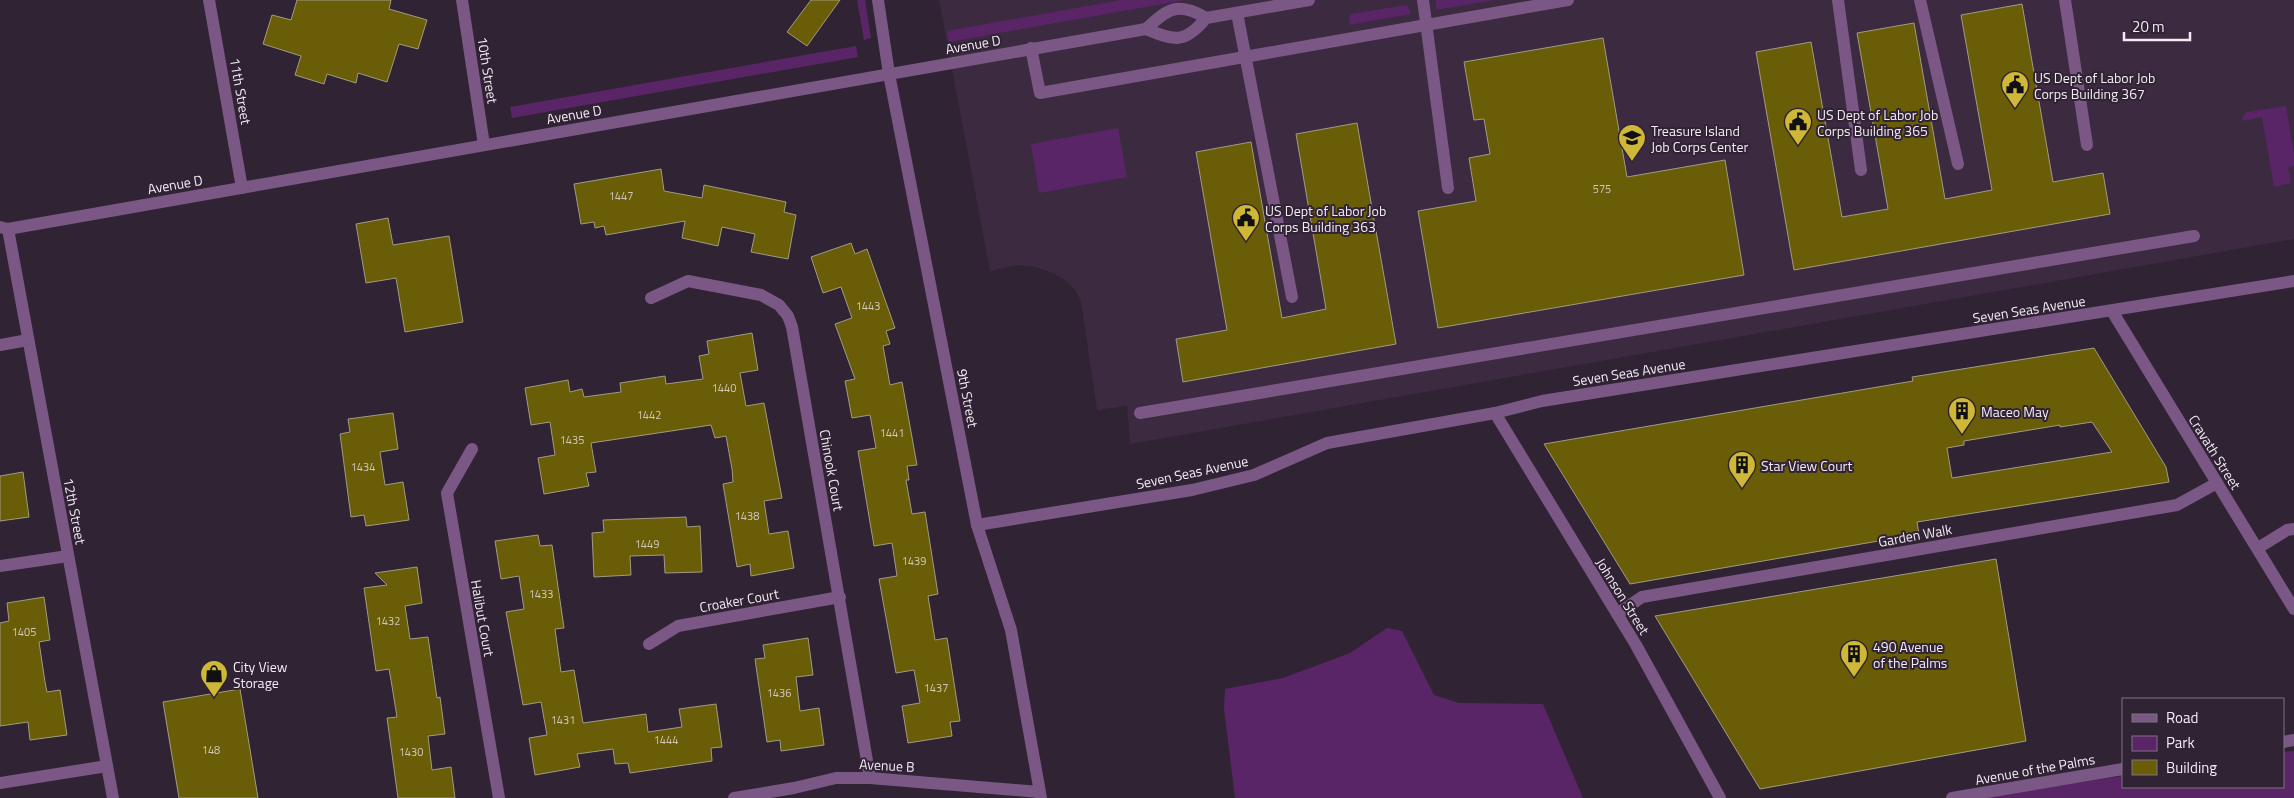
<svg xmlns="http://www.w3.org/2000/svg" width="2294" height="798" font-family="'Titillium Web',sans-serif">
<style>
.built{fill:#3c2a41}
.green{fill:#592567}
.building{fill:#6a5d07;stroke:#a09c82;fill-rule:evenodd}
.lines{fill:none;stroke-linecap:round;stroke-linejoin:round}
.minor{stroke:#7a5784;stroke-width:12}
.labels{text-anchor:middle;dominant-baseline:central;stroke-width:4;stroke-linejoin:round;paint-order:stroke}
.number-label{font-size:11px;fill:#d1c7ba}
.street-label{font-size:14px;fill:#f3eaf5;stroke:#302334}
.poi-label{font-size:14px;fill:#f3eaf5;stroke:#302334;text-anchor:start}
</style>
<rect width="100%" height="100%" fill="#302334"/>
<polygon class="built" points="939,0 2294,0 2294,239 1130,444 1127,406 1097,410 1081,302 1076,291 1065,280 1055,274 1036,267 1017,265 990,271"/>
<g class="green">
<polygon points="857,0 865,0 871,38 864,40"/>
<polygon points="1121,0 1185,0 949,42 947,31"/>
<polygon points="1436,0 1494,0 1436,10"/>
<polygon points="1407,5 1411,14 1349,25 1350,14"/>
<polygon points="856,46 858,57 512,118 510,107"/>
<polygon points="2286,106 2294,154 2294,166 2288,168 2291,183 2274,187 2262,117 2242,121 2244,114 2247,112"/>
<polygon points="1118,128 1127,177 1039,193 1031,144"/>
<polygon points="1387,628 1402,631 1434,695 1459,703 1543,704 1583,798 1235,798 1224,709 1225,689 1283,678 1350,653"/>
<polygon points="2294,751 2294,798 1975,798 2123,776 2123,787 2283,787 2283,752"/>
</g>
<g class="building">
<polygon points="297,0 391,0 389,9 427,20 418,49 399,44 387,82 358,73 356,83 327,74 324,84 295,75 301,56 263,44 272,15 291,20"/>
<polygon points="811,0 840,0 807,46 787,32"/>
<polygon points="2022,4 2053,182 2103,173 2110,214 1794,270 1756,52 1811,42 1842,217 1888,209 1857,33 1914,23 1945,199 1992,190 1961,15"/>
<polygon points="1603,38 1627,177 1725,160 1744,275 1438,328 1418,211 1476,201 1469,158 1490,154 1484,119 1474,120 1464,62"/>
<polygon points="1357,123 1396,344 1183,382 1176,339 1227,330 1196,152 1251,142 1282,318 1326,309 1296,134"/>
<polygon points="661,169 664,191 702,198 704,185 786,202 784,212 796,215 788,259 751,252 755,234 722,227 718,246 682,238 685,221 606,235 604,226 595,228 594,222 581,224 574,184"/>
<polygon points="388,218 393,245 449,236 463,322 405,332 396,278 366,283 356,224"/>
<polygon points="851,243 855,254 867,249 895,328 886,331 890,344 883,346 890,385 902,382 917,465 907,466 909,480 906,480 912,514 925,512 938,594 928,596 935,640 947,638 960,721 950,722 952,736 908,743 902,706 920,703 914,670 896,673 879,579 897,576 892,543 874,546 858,451 876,448 870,415 852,418 845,381 855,379 835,324 852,318 841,287 823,293 811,257"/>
<polygon points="752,333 758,370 740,373 746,406 764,403 782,498 764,501 769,534 788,531 794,568 751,576 750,564 737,567 723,484 733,482 732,469 726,436 715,438 711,425 591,443 596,472 586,473 589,486 544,494 538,458 555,455 550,422 531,425 525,388 568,380 570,392 582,389 584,397 621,392 620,383 665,376 666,384 703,379 699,356 709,354 707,341"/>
<path d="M 2094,348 L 2166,467 L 2169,482 L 1917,522 L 1919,534 L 1630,584 L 1544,444 L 1913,381 L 1912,377 ZM 2092,422 L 2112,452 L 1952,478 L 1947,448 L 1964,445 L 1964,441 L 2060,425 L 2060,427 Z"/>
<polygon points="393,413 398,449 380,452 385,485 403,482 409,520 366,526 364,515 351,517 340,434 350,432 348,419"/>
<polygon points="23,472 29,517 0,521 0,476"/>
<polygon points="686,517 687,527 700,526 702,572 665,573 664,555 630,556 631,575 594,577 592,533 604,532 603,520"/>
<polygon points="538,535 540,546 552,545 564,628 555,629 561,672 574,670 583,723 646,714 648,732 682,727 679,709 716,704 722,747 711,748 712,761 630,773 628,763 615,764 613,749 577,754 580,767 535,775 529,738 547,735 541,702 523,705 506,612 524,609 519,576 501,579 495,541"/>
<polygon points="1996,559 2026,741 1760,789 1655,616"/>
<polygon points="417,567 422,603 405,606 410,639 428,637 437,698 440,697 445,734 428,736 432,770 451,767 455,798 398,798 387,718 397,717 391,680 389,669 376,671 364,588 387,585 375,573"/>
<polygon points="44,597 50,640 39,642 45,682 47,692 60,690 67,735 30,740 28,722 0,726 0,623 9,621 7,603"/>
<polygon points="808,638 813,675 796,677 800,711 819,708 824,745 781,751 780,740 767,742 755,659 765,658 763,645"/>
<polygon points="240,689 258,798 179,798 163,702"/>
</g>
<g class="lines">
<g class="minor">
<polyline points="209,0 242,188"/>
<polyline points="462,0 484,145"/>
<polyline points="878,0 889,74 977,525 1011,630 1041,798"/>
<polyline points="1423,0 1448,188"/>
<polyline points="1838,0 1861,170"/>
<polyline points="1920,0 1958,164"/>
<polyline points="2065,0 2087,145"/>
<polyline points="1237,13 1292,297"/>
<path d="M 1146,29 C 1167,9 1178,1 1206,18"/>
<polyline points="1031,48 1040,93 1568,0"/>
<path d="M 0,227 L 8,229 L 1146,29 C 1174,41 1185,44 1206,18 L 1309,0"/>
<polyline points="8,229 113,798"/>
<polyline points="651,298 688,281 761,295 779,305 788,316 792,327 870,778"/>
<polyline points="2112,311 2294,609"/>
<polyline points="0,345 28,340"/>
<polyline points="1140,413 2194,236"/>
<polyline points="1495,413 1636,645 1720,798"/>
<polyline points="472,449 447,493 499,798"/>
<polyline points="977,525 1192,490 1254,475 1327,443 1495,413 1542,401 2294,281"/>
<polyline points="2258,548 2287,530 2294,529"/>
<polyline points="0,566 68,556"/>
<polyline points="1617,614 1642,597 2177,505 2217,483"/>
<polyline points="649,644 678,626 840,597"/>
<polyline points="2283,742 2294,740"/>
<polyline points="0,783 107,766"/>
<polyline points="734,798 794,788 836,778 870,778 1039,792"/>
<polyline points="1952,798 2123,769"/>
</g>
</g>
<defs>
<symbol id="civic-pin" viewBox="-11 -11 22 30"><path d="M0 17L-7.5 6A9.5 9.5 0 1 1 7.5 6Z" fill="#cfb837" stroke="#302334"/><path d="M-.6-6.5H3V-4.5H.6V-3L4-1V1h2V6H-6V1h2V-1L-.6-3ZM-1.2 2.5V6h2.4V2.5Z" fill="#111"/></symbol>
<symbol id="university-pin" viewBox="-11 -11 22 30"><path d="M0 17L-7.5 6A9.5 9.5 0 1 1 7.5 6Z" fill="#cfb837" stroke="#302334"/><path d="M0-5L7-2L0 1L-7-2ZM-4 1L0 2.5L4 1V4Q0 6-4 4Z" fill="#111"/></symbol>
<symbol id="building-pin" viewBox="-11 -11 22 30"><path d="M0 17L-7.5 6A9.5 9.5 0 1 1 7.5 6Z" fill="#cfb837" stroke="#302334"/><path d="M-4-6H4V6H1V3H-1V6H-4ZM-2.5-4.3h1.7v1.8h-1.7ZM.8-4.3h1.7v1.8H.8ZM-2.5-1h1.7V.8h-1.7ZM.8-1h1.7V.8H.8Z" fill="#111"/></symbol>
<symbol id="shop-pin" viewBox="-11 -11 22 30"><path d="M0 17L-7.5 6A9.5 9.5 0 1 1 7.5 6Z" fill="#cfb837" stroke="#302334"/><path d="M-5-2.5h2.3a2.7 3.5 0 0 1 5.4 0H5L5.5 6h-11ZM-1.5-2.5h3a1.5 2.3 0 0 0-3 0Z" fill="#111"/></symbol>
</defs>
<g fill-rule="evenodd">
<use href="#civic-pin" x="1999" y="69" width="32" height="43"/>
<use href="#civic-pin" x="1782" y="106" width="32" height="43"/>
<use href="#university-pin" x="1616" y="122" width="32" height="43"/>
<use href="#civic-pin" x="1230" y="202" width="32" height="43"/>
<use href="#building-pin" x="1946" y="395" width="32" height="43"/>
<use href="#building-pin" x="1726" y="449" width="32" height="43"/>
<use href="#building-pin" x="1838" y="638" width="32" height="43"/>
<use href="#shop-pin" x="198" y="658" width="32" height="43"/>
</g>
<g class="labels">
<g class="number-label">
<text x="1602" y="189">575</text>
<text x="621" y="196">1447</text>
<text x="868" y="306">1443</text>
<text x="724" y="388">1440</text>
<text x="649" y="415">1442</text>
<text x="892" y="433">1441</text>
<text x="572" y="440">1435</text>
<text x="363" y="467">1434</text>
<text x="747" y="516">1438</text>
<text x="647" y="544">1449</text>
<text x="914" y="561">1439</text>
<text x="541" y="594">1433</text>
<text x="388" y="621">1432</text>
<text x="24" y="632">1405</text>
<text x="936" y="688">1437</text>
<text x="779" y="693">1436</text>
<text x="563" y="720">1431</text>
<text x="666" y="740">1444</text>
<text x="211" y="750">148</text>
<text x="411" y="752">1430</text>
</g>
<g class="street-label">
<text transform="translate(973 44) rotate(-10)">Avenue D</text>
<text transform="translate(488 70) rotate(81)">10th Street</text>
<text transform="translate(241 91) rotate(80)">11th Street</text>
<text transform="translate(574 114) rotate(-10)">Avenue D</text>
<text transform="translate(175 184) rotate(-10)">Avenue D</text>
<text transform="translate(2029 309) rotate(-9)">Seven Seas Avenue</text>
<text transform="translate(1629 372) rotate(-9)">Seven Seas Avenue</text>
<text transform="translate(968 398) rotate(79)">9th Street</text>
<text transform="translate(2215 452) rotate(58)">Cravath Street</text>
<text transform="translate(832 470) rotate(80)">Chinook Court</text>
<text transform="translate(1192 472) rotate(-12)">Seven Seas Avenue</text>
<text transform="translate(75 511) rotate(79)">12th Street</text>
<text transform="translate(1915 535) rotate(-10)">Garden Walk</text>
<text transform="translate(1623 596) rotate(58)">Johnson Street</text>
<text transform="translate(739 600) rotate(-10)">Croaker Court</text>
<text transform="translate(483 618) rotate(80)">Halibut Court</text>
<text transform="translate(887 765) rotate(3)">Avenue B</text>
<text transform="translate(2035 769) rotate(-10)">Avenue of the Palms</text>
</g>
<g class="poi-label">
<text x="2034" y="77">US Dept of Labor Job<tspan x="2034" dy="16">Corps Building 367</tspan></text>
<text x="1817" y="114">US Dept of Labor Job<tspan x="1817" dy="16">Corps Building 365</tspan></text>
<text x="1651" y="130">Treasure Island<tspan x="1651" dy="16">Job Corps Center</tspan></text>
<text x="1265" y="210">US Dept of Labor Job<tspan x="1265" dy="16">Corps Building 363</tspan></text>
<text x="1981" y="411">Maceo May</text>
<text x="1761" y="465">Star View Court</text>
<text x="1873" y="646">490 Avenue<tspan x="1873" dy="16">of the Palms</tspan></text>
<text x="233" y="666">City View<tspan x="233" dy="16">Storage</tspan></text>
</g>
</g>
<rect x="2122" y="698" width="162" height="90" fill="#302334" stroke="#7e7381"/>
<rect x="2132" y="714" width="25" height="8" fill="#7a5784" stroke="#7e7381"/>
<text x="2166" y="723" font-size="15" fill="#f3eaf5">Road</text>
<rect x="2132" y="736" width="25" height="15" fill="#592567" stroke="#7e7381"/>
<text x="2166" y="748" font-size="15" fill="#f3eaf5">Park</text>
<rect x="2132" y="760" width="25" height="15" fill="#6a5d07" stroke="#7e7381"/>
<text x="2166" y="773" font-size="15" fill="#f3eaf5">Building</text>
<path d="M2124 32v8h66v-8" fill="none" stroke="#f3eaf5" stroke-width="2.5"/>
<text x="2132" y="32" font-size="15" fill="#f3eaf5" stroke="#302334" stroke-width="4" paint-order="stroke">20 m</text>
</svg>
